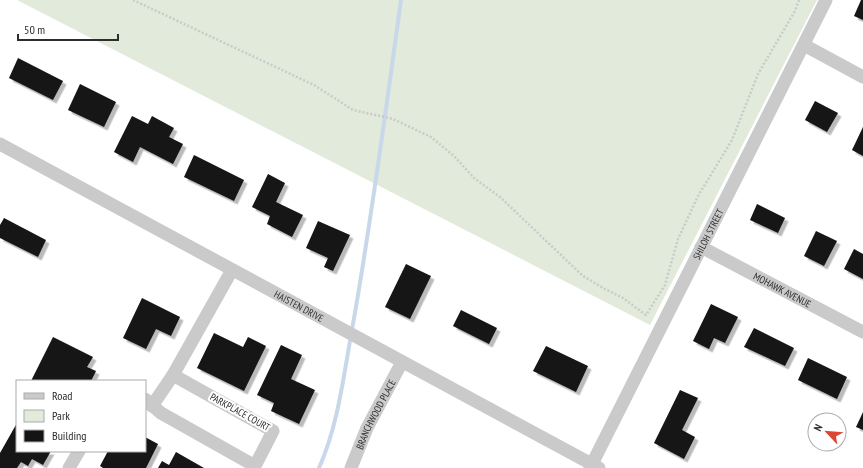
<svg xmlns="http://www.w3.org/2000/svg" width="863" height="468" font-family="'PT Sans Narrow',sans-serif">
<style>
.green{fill:#e1eadb}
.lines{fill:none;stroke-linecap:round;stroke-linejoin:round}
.stream{stroke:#c8d7e9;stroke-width:4}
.building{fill:#141414;filter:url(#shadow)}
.path{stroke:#cacaca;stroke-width:2.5;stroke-dasharray:2 2;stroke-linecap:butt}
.street{stroke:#cacaca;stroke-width:13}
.labels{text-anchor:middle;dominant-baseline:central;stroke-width:4;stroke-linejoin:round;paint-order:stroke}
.street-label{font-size:10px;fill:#2d2d2d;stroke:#fff}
</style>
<defs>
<filter id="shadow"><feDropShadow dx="3.5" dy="3.5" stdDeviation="0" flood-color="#0004"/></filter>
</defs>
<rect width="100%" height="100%" fill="#fff"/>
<polygon class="green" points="17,0 817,0 650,325"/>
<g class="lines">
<path class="stream" d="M 319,468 C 339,423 344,372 353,324 C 372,217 386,108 401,0"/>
</g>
<g class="building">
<polygon points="861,0 863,0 863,20 854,16"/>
<polygon points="18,58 63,81 53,100 9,78"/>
<polygon points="80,84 116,102 104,127 68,110"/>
<polygon points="815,101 838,113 827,132 805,120"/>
<polygon points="132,116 148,124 152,116 174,128 169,137 183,144 173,164 140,147 133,162 114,152"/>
<polygon points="863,127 863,156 852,150"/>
<polygon points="194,155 244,180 234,201 184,177"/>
<polygon points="268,174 285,183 276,202 303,215 292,237 267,224 270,216 252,207"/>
<polygon points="757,204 785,218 778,233 750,220"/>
<polygon points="4,218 46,240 38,257 0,238 0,225"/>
<polygon points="318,221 350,235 333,271 324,267 328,258 306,248"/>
<polygon points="816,231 837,241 824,266 804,256"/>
<polygon points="854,249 863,254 863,279 844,269"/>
<polygon points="406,264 431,276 410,319 385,307"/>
<polygon points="142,298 180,317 171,336 156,329 146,349 123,338"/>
<polygon points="711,304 738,317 725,343 714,338 709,349 693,341"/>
<polygon points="461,310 497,328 489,344 453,326"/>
<polygon points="754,328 794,348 785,366 744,347"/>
<polygon points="214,333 243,347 248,337 266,346 244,391 197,368"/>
<polygon points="53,337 93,357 87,367 96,371 91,381 31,381"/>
<polygon points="281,345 302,355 291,379 315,390 299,424 271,411 274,403 257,395"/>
<polygon points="546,346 588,366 576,392 533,371"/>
<polygon points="808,358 847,377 837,399 798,380"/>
<polygon points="680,390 698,398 682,430 695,437 684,459 654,443"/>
<polygon points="863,412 863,430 856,427"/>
<polygon points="17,423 17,451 51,451 43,465 32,459 28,466 21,462 17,468 0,468 0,453"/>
<polygon points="145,437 158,444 146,468 103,468 100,466 108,451 145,451"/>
<polygon points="176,452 204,468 158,468 162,461 169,465"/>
</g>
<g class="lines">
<polyline class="path" points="133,0 314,85 353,110 393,119 431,137 454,156 474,178 500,197 583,276 605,289 623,298 646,315 665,285 678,239 698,196 732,140 758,74 795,11 799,0"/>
<g class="street">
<polyline points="804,45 863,77"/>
<path id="s1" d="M 0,144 L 599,468"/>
<path id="s2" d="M 701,247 L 863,332"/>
<polyline points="145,399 161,413 255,466 273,431 173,375"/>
<polyline points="152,406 173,375 232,270"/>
<polyline points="69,468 79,451"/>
<path id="s3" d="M 351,468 L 367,428 L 402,362"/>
<path id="s4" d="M 590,468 L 826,0"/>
</g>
</g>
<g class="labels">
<g class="street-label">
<text stroke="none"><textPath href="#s4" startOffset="262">SHILOH STREET</textPath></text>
<text stroke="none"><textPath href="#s2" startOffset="92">MOHAWK AVENUE</textPath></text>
<text stroke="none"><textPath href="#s1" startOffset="340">HAISTEN DRIVE</textPath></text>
<text transform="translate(240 412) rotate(29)">PARKPLACE COURT</text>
<text stroke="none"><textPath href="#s3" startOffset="59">BRANCHWOOD PLACE</textPath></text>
</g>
</g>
<rect x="16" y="380" width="130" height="72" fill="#ffffff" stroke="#ababab"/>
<rect x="24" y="393" width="20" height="6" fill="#cacaca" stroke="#ababab"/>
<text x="52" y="400" font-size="12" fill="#2d2d2d">Road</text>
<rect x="24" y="410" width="20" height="12" fill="#e1eadb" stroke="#ababab"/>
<text x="52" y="420" font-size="12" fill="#2d2d2d">Park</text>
<rect x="24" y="430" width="20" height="12" fill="#141414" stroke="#ababab"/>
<text x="52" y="440" font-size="12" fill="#2d2d2d">Building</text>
<g transform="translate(827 432) rotate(296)"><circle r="19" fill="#ffffff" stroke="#ababab"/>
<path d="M0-3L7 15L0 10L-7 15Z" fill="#dd4536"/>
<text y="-6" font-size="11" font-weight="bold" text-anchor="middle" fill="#2d2d2d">N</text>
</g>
<path d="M18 34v6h100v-6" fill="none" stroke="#2d2d2d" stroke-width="2"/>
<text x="24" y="34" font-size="12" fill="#2d2d2d" stroke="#ffffff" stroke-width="3" paint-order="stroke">50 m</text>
</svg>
